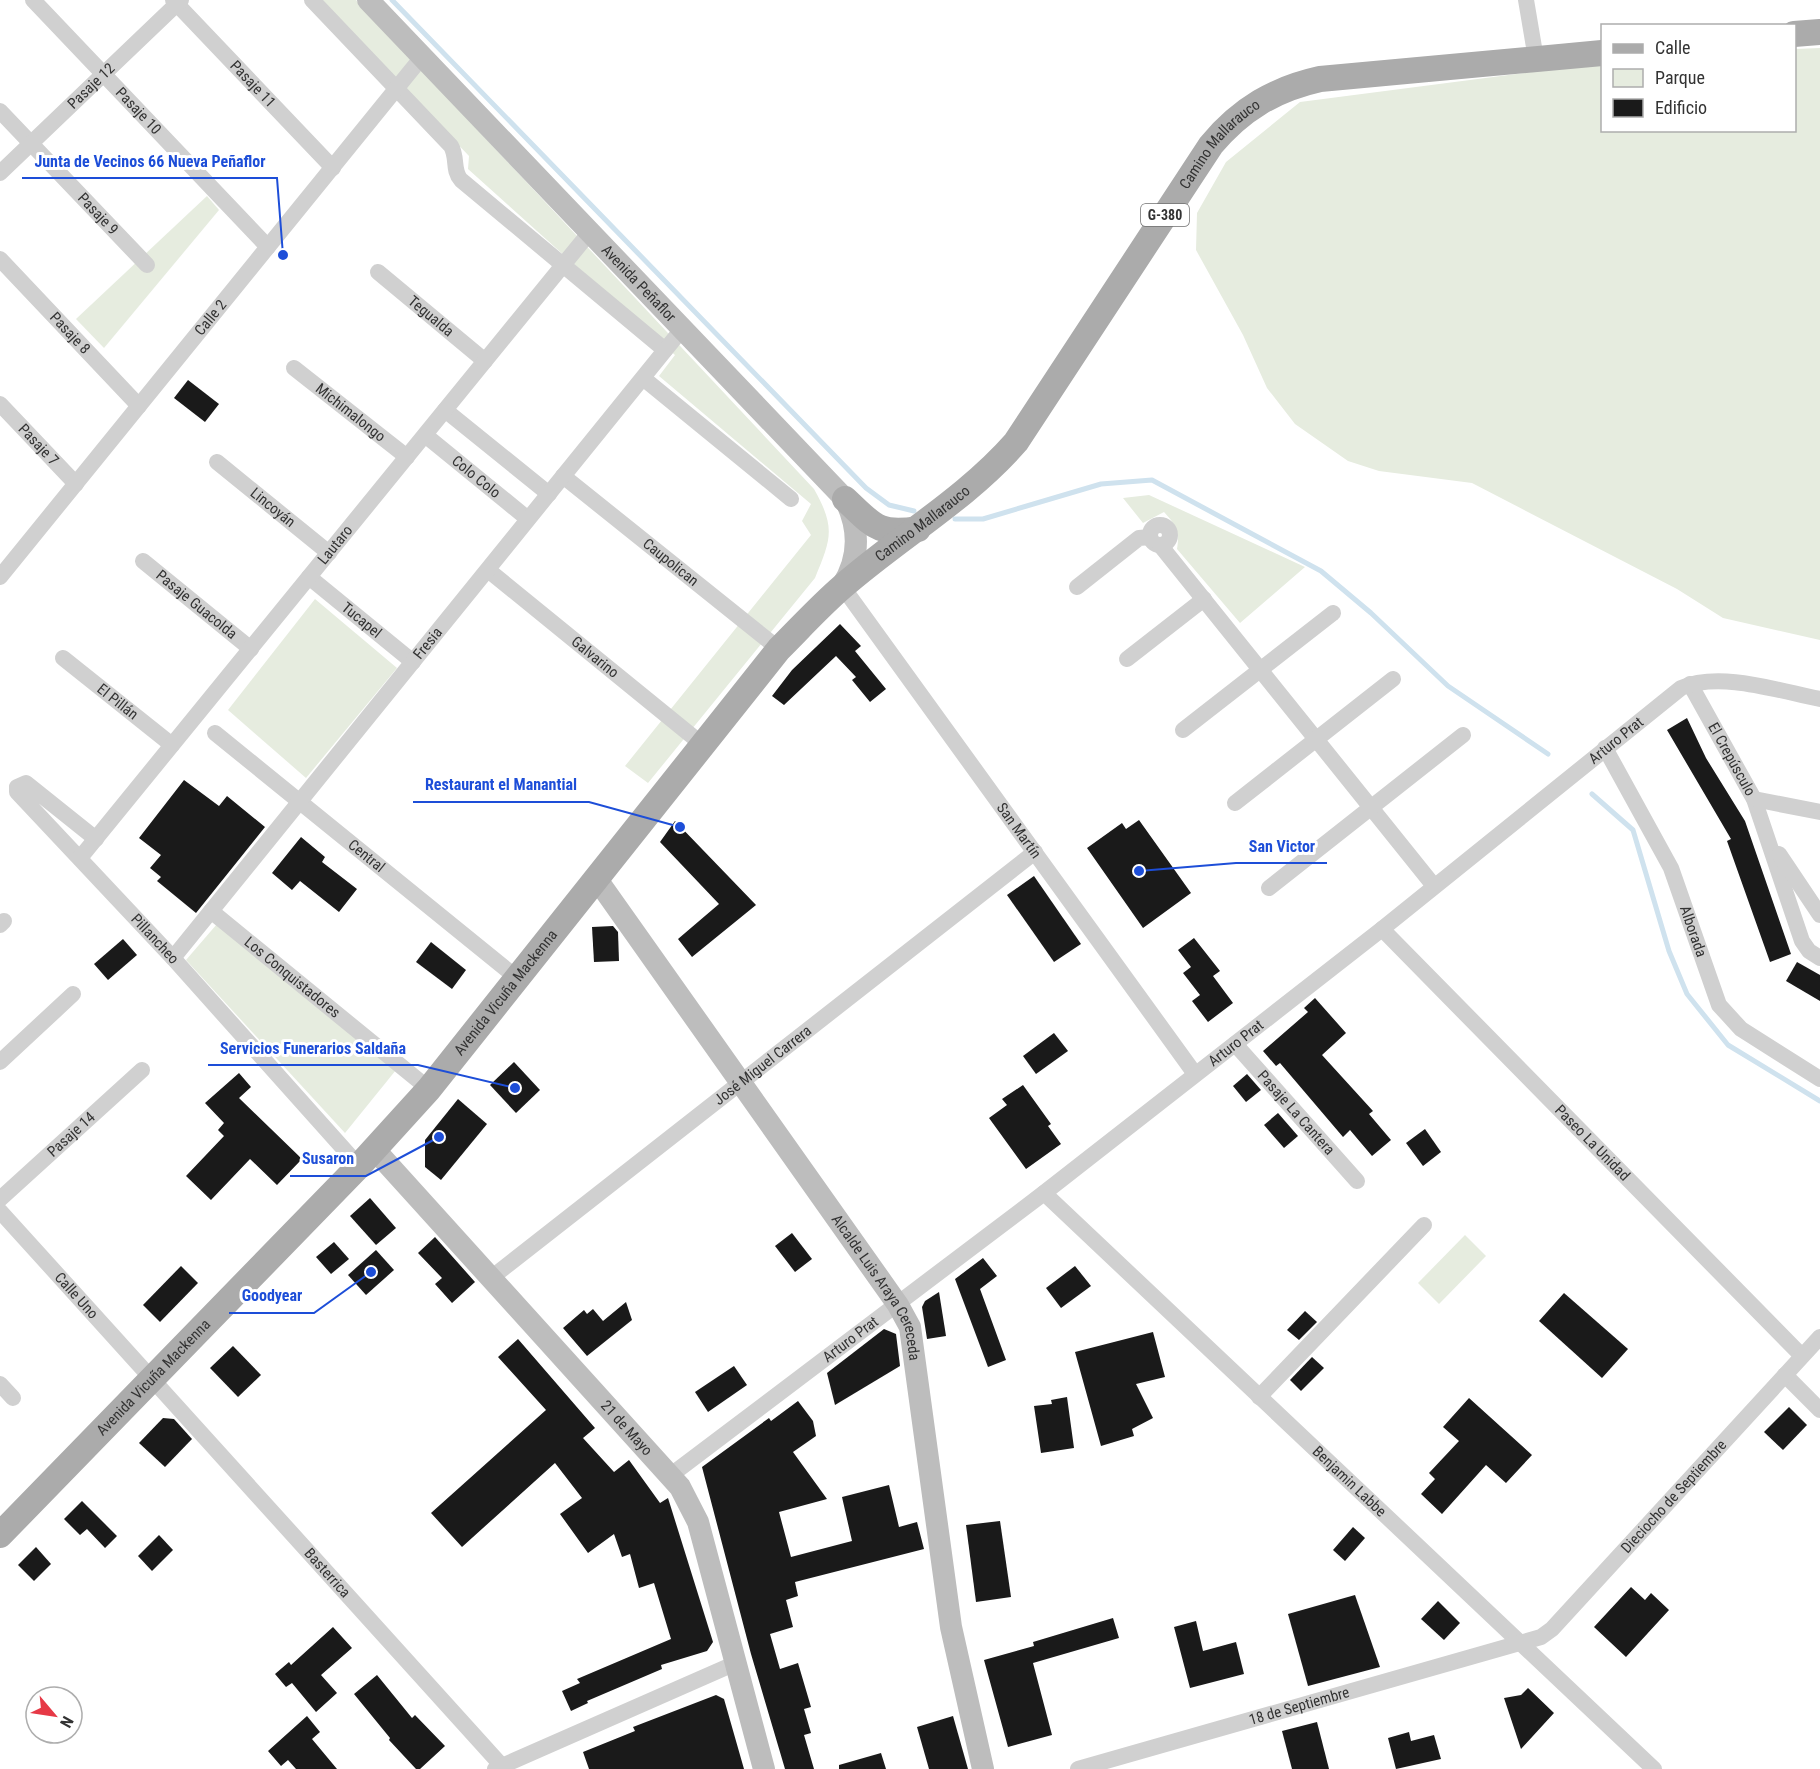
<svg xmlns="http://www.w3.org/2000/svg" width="1820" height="1769" font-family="'Roboto Condensed',sans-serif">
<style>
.green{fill:#e6ecdf}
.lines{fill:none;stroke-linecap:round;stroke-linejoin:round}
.stream{stroke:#cfe2ee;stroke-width:5}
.building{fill:#1a1a1a}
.street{stroke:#d0d0d0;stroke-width:16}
.secondary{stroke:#bdbdbd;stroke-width:22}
.primary{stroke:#ababab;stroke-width:26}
.labels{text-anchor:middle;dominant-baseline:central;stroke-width:6;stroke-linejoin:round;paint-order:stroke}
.shield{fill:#fff;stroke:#707070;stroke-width:1.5}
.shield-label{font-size:14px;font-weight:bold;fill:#333}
.street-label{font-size:15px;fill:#333;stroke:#fff}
.leader{fill:none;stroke:#1d4ed8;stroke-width:2}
.callout-dot{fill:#1d4ed8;stroke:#fff;stroke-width:2}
.callout-label{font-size:16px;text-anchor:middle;font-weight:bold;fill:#1d4ed8;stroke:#fff;stroke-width:6;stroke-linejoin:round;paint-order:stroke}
</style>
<rect width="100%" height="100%" fill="#fff"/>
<g class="green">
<path d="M 320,0 L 356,0 L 814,489 C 836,528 831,539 815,578 L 648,783 L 625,766 L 811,535 L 802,521 L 811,504 L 659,376 L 675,355 L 468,169 L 469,156 Z"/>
<polygon points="1820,48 1820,640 1723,618 1677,589 1472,483 1379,471 1348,461 1295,424 1267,388 1243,335 1196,250 1197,213 1226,162 1300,102 1602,63 1602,130 1794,130 1795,49"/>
<polygon points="207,196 219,210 104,348 76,319"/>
<path d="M 1149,495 L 1305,567 L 1240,623 L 1177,549 C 1180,531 1176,525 1164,512 L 1143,523 L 1123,498 Z"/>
<polygon points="315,599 397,668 306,778 228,710"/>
<polygon points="217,924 396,1070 345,1133 186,960"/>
<polygon points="1465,1235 1486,1256 1439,1304 1418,1283"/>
</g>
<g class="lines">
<g class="stream">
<polyline points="392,0 866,488 889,505 914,511"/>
<polyline points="955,519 983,519 1101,484 1152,480 1321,571 1371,613 1448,686 1548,754"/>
<polyline points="1592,794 1633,830 1669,951 1687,994 1728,1045 1820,1101"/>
</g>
</g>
<g class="building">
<polygon points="188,380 219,404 205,422 174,398"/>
<polygon points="840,624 861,646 855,651 886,689 870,702 852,680 856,677 836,656 784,705 772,696 792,670"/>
<polygon points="1687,718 1706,758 1745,821 1791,954 1770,962 1727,841 1731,839 1667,730"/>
<polygon points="184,780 219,806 227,796 265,827 196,913 157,881 161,877 150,868 161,855 139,838"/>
<polygon points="1139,820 1191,893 1143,928 1087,848 1122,823 1126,829"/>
<polygon points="675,821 756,905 692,957 678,939 719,904 660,842"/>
<polygon points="301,837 325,857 322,862 357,889 339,912 300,881 292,890 272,873"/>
<polygon points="1034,876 1081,944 1054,962 1007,895"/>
<polygon points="613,926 618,932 619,961 594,962 592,927"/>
<polygon points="1194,938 1220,971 1213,976 1233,1003 1208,1022 1192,1001 1200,995 1183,973 1191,967 1178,950"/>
<polygon points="123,939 137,955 108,980 94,964"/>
<polygon points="431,942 466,970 452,989 416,962"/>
<polygon points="1797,962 1820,975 1820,1001 1786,981"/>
<polygon points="1315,998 1346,1033 1322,1055 1373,1111 1369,1114 1391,1140 1372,1156 1350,1130 1343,1137 1280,1063 1276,1066 1263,1051 1308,1012 1304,1008"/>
<polygon points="1054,1033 1068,1051 1036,1074 1023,1056"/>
<polygon points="514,1062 540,1090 516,1113 490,1085"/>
<polygon points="239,1073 251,1087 239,1098 302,1159 277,1185 250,1159 211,1200 186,1176 224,1136 218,1130 224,1123 205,1103"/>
<polygon points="1247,1074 1261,1090 1246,1102 1233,1086"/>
<polygon points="1023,1085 1051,1124 1048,1126 1061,1144 1026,1169 989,1118 1007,1105 1002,1099"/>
<polygon points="458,1099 487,1124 441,1180 425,1167 425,1140"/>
<polygon points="1278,1113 1298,1136 1284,1148 1264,1125"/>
<polygon points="1425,1129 1441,1152 1423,1166 1406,1143"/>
<polygon points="370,1198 396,1228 376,1245 350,1216"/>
<polygon points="792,1233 812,1259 795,1272 775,1246"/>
<polygon points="435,1237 475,1282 452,1303 435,1284 442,1278 418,1253"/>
<polygon points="334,1242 349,1259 331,1274 316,1257"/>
<polygon points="376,1250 394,1270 366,1295 348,1275"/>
<polygon points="983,1258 997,1276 980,1289 1006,1360 988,1367 955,1279"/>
<polygon points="181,1266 198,1283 160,1322 143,1305"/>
<polygon points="1075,1266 1091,1286 1061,1308 1046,1288"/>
<polygon points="939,1292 946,1336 927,1339 922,1307 925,1301"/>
<polygon points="1564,1293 1628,1349 1602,1378 1539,1321"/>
<polygon points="626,1302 632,1320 587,1356 563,1328 584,1310 587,1314 593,1309 603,1321"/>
<polygon points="1305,1311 1317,1322 1299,1340 1287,1330"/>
<polygon points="884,1329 896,1334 900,1366 835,1405 827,1373"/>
<polygon points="1153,1332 1165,1377 1136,1384 1153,1418 1132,1429 1134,1436 1101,1446 1075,1352"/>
<polygon points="518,1339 595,1428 583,1438 614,1472 629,1460 660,1503 668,1498 713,1642 707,1651 661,1665 662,1669 587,1701 588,1703 571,1711 562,1691 580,1683 577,1679 671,1639 654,1583 639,1588 630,1554 622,1557 614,1534 588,1553 560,1514 582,1498 555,1463 462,1547 431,1513 546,1410 498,1357"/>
<polygon points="233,1346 261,1375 238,1397 210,1368"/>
<polygon points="1312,1357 1324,1368 1301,1391 1290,1380"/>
<polygon points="734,1366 747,1385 708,1412 695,1392"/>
<polygon points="1067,1397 1074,1448 1041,1453 1034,1406 1052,1404 1051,1400"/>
<polygon points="1469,1398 1532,1455 1506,1483 1486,1465 1442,1514 1421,1494 1435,1479 1429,1473 1459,1441 1443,1427"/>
<polygon points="798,1401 813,1421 816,1436 793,1452 827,1499 779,1512 791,1557 852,1541 842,1497 889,1485 899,1527 917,1522 924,1549 795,1582 798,1596 786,1600 793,1627 770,1634 780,1669 798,1663 811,1707 804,1709 811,1733 804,1735 814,1769 785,1769 751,1654 702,1467 769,1418 771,1421"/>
<polygon points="1789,1407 1807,1425 1783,1450 1764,1432"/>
<polygon points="163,1418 174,1419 192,1439 165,1467 139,1443"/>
<polygon points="82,1501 117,1536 105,1548 87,1529 80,1535 64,1519"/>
<polygon points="1000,1521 1011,1597 976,1602 966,1525"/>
<polygon points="1353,1527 1365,1538 1345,1561 1333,1550"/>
<polygon points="159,1535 173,1550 152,1571 138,1556"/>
<polygon points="36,1547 51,1564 34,1581 18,1565"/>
<polygon points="1631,1587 1645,1600 1651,1593 1669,1610 1626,1657 1594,1627"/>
<polygon points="1355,1595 1380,1667 1308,1686 1288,1614"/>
<polygon points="1438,1601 1460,1623 1444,1640 1421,1619"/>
<polygon points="1113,1618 1119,1638 1033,1663 1052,1735 1008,1747 984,1660 1034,1646 1033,1642"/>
<polygon points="1196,1621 1203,1651 1236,1642 1244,1674 1190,1688 1174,1627"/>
<polygon points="333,1627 352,1648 321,1675 337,1693 316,1712 292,1683 286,1687 275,1674 289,1662 291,1665"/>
<polygon points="377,1675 412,1718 415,1715 445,1746 420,1769 416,1769 389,1740 390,1738 354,1694"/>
<polygon points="1528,1688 1554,1713 1521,1749 1504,1698 1521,1695"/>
<polygon points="716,1695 724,1699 744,1769 589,1769 583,1752 635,1731 633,1727"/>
<polygon points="307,1716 320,1732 312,1739 337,1769 296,1769 288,1760 281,1766 268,1751"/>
<polygon points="953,1716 968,1769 929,1769 917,1727"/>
<polygon points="1317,1722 1329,1769 1292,1769 1282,1731"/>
<polygon points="1409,1732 1411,1741 1434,1735 1441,1759 1396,1769 1388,1738"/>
<polygon points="881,1753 886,1769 839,1769 839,1765"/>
</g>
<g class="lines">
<g class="street">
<path id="s1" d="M 33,0 L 268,247"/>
<path id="s2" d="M 173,0 L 333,168"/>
<path d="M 312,0 L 451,146 C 458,158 452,170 461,180 L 665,350"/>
<polyline points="1526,0 1536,59"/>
<path id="s3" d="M 0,111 L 147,265"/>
<path id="s4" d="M 0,173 L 181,0"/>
<path id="s5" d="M 0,259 L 139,406"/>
<path id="s6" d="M 378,272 L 485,361"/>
<path id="s7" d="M 294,368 L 407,457"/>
<polyline points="643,378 791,499"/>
<path id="s8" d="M 0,404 L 76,484"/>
<polyline points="445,410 549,494"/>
<path id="s9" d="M 425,435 L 528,519"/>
<path id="s10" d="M 217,462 L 329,553"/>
<path id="s11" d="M 563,476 L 779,649"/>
<circle cx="1160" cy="535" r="10"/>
<polyline points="1160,545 1434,886"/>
<path id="s12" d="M 143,561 L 251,649"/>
<path id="s13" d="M 488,570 L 703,745"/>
<path id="s14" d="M 0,577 L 422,57"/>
<path id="s15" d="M 309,577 L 413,662"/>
<path id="s16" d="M 842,586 L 1195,1074"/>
<polyline points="1077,587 1139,538 1150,537"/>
<path id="s17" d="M 63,658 L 172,745"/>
<polyline points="1127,659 1204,599"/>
<path id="s18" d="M 1690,684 L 1754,799 L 1802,941 L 1809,951 L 1820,958"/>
<polyline points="1183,730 1333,613"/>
<path id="s19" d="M 215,733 L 517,978"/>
<path id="s20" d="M 1605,748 L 1671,868 L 1719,1005 L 1741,1029 L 1820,1079"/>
<polyline points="1754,799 1820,812"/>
<polyline points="1235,803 1393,679"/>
<path id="s21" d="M 96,839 L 26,783 L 17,787 L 17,792 L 173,958 L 359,1166"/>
<polyline points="1779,854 1820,915"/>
<path id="s22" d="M 80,858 L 590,232"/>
<polyline points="1269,888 1463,735"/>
<path id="s23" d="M 211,911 L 429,1089"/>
<polyline points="0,925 4,921"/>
<path id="s24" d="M 1382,929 L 1802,1356"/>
<path id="s25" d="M 173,958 L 683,328"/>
<path id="s26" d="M 1235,1044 L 1357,1181"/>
<polyline points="0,1062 73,994"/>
<path id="s27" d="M 1044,1193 L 1654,1769"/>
<path id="s28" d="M 0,1199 L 142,1070"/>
<path id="s29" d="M 0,1211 L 502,1766"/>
<path id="s30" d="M 491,1278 L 1035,852"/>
<polyline points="1785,1375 1820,1410"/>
<polyline points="0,1384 13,1398"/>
<polyline points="1259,1397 1424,1225"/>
<path id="s31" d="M 671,1475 L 1044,1193 L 1382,929 L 1681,688 C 1720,671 1779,691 1820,699"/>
<polyline points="495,1769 736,1663"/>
<path id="s32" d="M 1078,1769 L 1541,1637 L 1552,1629 L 1820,1337"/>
</g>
<g class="secondary">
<path id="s33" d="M 368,0 L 845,499 C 860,529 860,558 842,586"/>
<path id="s34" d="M 596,878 L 898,1305 L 910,1327 L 951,1627 L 983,1769"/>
<path id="s35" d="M 375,1150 L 680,1487 L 698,1522 L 764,1769"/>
</g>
<g class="primary">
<polyline points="1794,34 1820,32"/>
<path d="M 845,499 C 874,526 877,535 918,529"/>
<path id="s36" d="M 0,1535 L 359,1166 L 429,1089 L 779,649 C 800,628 820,606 842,587 C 899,537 965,500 1016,442 L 1211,145 C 1241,109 1275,89 1320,79 L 1602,53"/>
</g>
</g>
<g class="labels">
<rect class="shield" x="1141" y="204" width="48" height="22" rx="4.5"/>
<g class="shield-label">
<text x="1165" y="215">G-380</text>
</g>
<g class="street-label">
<text stroke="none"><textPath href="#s2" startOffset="116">Pasaje 11</textPath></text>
<text stroke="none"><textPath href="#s4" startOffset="126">Pasaje 12</textPath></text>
<text stroke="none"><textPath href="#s1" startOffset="153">Pasaje 10</textPath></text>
<text stroke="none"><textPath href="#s36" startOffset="1858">Camino Mallarauco</textPath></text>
<text stroke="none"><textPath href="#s3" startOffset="142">Pasaje 9</textPath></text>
<text stroke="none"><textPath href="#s33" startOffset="392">Avenida Peñaflor</textPath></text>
<text stroke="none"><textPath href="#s6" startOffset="69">Tegualda</textPath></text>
<text stroke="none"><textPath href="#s14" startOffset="334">Calle 2</textPath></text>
<text stroke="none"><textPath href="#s5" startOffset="102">Pasaje 8</textPath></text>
<text stroke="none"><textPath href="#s7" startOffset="72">Michimalongo</textPath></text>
<text stroke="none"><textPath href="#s8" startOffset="56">Pasaje 7</textPath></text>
<text stroke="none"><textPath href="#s9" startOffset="66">Colo Colo</textPath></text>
<text stroke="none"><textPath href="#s10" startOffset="72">Lincoyán</textPath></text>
<text stroke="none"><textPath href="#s36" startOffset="1372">Camino Mallarauco</textPath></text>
<text stroke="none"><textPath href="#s22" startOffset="404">Lautaro</textPath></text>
<text stroke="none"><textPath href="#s11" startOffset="138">Caupolican</textPath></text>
<text stroke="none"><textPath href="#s12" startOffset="69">Pasaje Guacolda</textPath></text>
<text stroke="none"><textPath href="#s15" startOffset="68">Tucapel</textPath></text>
<text stroke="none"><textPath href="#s25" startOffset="405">Fresia</textPath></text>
<text stroke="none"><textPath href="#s13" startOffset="138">Galvarino</textPath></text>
<text stroke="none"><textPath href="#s17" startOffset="70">El Pillán</textPath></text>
<text stroke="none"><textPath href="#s31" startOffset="1197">Arturo Prat</textPath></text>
<text stroke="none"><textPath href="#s18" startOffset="86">El Crepúsculo</textPath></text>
<text stroke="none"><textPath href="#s16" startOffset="302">San Martín</textPath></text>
<text stroke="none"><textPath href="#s19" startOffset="195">Central</textPath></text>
<text stroke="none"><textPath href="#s20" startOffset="204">Alborada</textPath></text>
<text stroke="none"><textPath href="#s21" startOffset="306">Pillancheo</textPath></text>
<text stroke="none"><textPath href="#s23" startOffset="105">Los Conquistadores</textPath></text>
<text stroke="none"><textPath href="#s36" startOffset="742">Avenida Vicuña Mackenna</textPath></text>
<text stroke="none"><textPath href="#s31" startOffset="711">Arturo Prat</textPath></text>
<text stroke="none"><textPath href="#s30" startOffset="345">José Miguel Carrera</textPath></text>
<text stroke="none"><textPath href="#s26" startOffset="92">Pasaje La Cantera</textPath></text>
<text stroke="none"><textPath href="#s28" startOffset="96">Pasaje 14</textPath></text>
<text stroke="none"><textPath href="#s24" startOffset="300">Paseo La Unidad</textPath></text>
<text stroke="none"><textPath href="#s34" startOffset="498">Alcalde Luis Araya Cereceda</textPath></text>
<text stroke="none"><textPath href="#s29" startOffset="114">Calle Uno</textPath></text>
<text stroke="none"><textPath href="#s31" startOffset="225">Arturo Prat</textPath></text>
<text stroke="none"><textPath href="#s36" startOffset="220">Avenida Vicuña Mackenna</textPath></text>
<text stroke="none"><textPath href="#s35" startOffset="375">21 de Mayo</textPath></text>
<text stroke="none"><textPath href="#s27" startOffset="420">Benjamin Labbe</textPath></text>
<text stroke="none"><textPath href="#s32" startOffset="675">Dieciocho de Septiembre</textPath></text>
<text stroke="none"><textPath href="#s29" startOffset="488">Basterrica</textPath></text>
<text stroke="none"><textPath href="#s32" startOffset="230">18 de Septiembre</textPath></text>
</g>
</g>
<path class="leader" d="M283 255L277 178H22M680 827L589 802H413M1139 871L1236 863H1327M515 1088L418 1065H208M439 1137L366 1176H290M371 1272L314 1313H229"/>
<g class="callout-dot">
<circle cx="283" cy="255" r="6"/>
<circle cx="680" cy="827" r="6"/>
<circle cx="1139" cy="871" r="6"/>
<circle cx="515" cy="1088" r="6"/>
<circle cx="439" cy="1137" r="6"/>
<circle cx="371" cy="1272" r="6"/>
</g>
<g class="callout-label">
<text x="150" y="167">Junta de Vecinos 66 Nueva Peñaflor</text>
<text x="501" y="790">Restaurant el Manantial</text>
<text x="1282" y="852">San Victor</text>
<text x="313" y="1054">Servicios Funerarios Saldaña</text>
<text x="328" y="1164">Susaron</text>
<text x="272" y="1301">Goodyear</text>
</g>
<rect x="1601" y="24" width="195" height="108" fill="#ffffff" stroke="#adadad" stroke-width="1.5"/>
<rect x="1613" y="44" width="30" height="9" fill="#ababab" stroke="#adadad" stroke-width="1.5"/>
<text x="1655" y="54" font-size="18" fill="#333333">Calle</text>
<rect x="1613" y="69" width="30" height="18" fill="#e6ecdf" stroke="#adadad" stroke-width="1.5"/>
<text x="1655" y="84" font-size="18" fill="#333333">Parque</text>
<rect x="1613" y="99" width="30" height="18" fill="#1a1a1a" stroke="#adadad" stroke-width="1.5"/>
<text x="1655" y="114" font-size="18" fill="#333333">Edificio</text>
<g transform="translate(54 1715) rotate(119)"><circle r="28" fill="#ffffff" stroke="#adadad" stroke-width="1.5"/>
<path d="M0-4.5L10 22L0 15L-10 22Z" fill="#e63946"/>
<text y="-9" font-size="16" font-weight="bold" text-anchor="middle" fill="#333333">N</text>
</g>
</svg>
